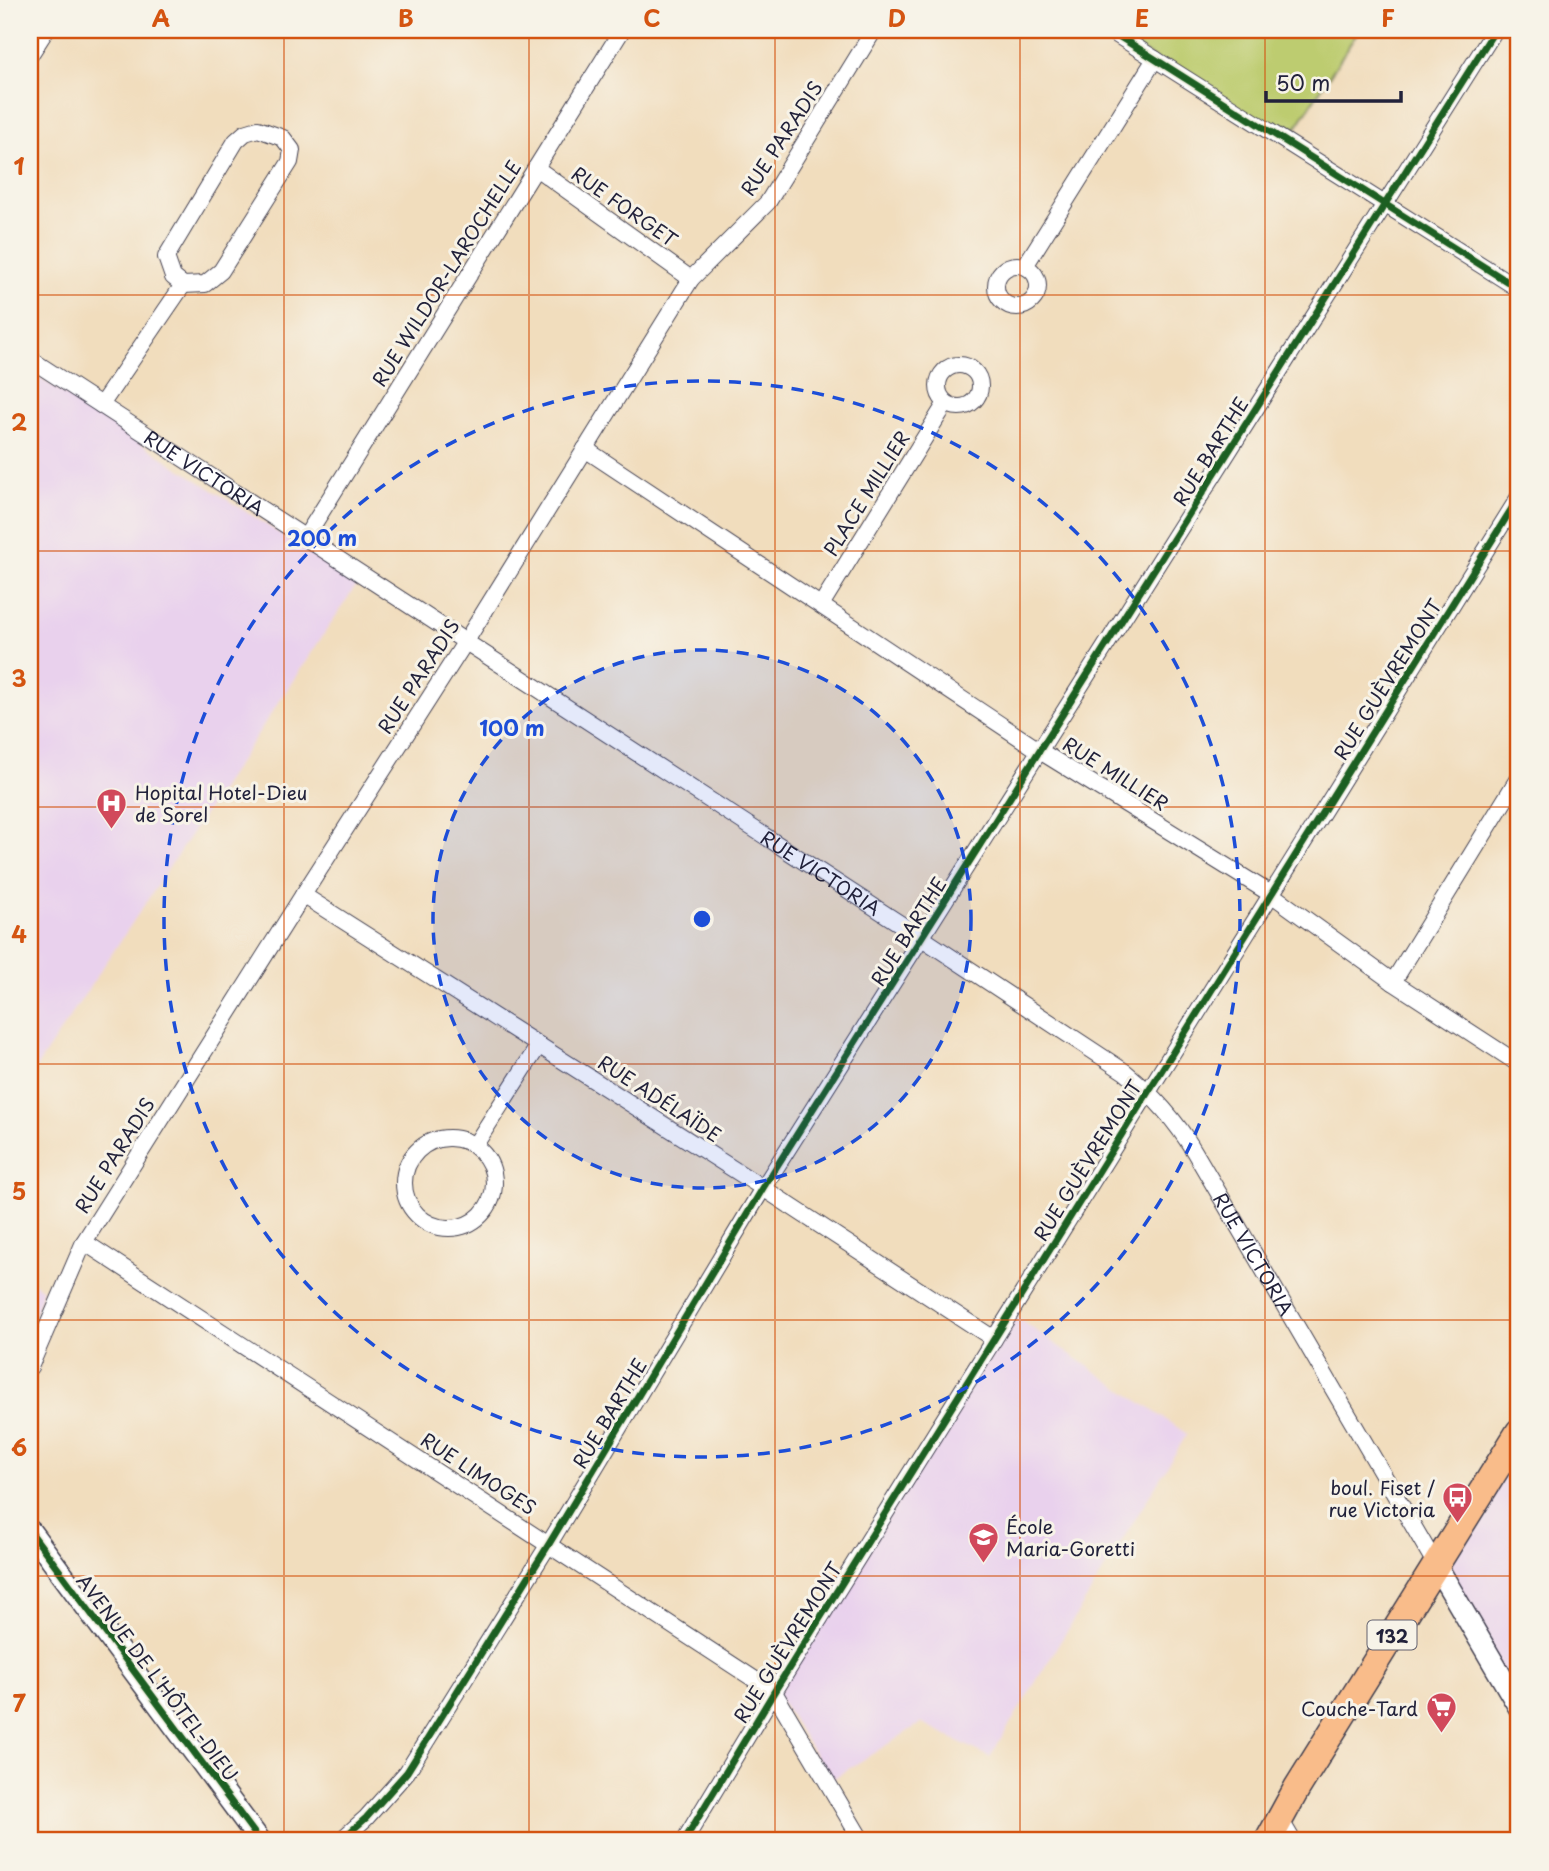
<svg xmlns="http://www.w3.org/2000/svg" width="1549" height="1871" font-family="'Playpen Sans',sans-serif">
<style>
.built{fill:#e9d1ed}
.green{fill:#bdcc6f;stroke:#707755;stroke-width:2}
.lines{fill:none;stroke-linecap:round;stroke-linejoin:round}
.minor-casing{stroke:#413e4e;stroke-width:18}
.tertiary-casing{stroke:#413e4e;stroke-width:24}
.primary-casing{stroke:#413e4e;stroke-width:29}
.minor{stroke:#fff;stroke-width:16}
.tertiary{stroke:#fff;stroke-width:21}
.primary{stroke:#f9bc8a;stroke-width:26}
.cycleway-casing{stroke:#f7f3e8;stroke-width:11}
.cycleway{stroke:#1b5e20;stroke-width:7}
.grid{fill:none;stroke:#d45411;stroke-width:2;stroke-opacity:0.55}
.ring{fill:none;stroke:#1d4ed8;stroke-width:3.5;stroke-dasharray:12 9}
.labels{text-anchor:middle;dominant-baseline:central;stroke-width:6;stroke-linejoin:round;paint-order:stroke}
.shield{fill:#f7f3e8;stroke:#62616f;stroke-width:2}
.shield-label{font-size:18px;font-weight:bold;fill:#22223b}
.street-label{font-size:19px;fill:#22223b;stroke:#f7f3e8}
.poi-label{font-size:19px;fill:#22223b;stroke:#f7f3e8;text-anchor:start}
.centre{fill:#1d4ed8;stroke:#f7f3e8;stroke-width:3.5}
.ring-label{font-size:21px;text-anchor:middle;font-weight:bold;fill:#1d4ed8;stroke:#f7f3e8;stroke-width:6;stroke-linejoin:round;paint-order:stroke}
.neatline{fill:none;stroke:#d45411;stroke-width:2.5}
.grid-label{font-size:23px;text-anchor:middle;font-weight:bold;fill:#d45411}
</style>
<rect width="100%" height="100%" fill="#f7f3e8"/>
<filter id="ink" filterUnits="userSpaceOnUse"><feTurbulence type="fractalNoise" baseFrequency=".0143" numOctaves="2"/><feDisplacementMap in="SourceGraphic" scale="14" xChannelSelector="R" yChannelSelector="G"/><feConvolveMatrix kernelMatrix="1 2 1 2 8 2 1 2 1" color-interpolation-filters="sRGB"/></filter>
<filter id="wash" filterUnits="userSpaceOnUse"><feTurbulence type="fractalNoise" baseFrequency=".00686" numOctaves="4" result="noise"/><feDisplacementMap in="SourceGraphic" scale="28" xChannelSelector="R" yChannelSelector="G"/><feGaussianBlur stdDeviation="1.57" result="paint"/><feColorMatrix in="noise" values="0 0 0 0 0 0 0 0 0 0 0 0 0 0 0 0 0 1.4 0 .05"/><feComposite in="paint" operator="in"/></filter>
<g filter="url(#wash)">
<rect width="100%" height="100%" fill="#f1ddbd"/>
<g class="built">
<polygon points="30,371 357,584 30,1077"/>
<polygon points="30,1280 43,1289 30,1328"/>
<polygon points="1013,1315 1187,1434 990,1757 921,1723 831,1780 777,1695"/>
<polygon points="1519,1434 1519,1702 1436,1565"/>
</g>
<polygon class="green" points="1109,30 1359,30 1287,142"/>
</g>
<g filter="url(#ink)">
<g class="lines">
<defs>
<g id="minor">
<polyline points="1109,30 1519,289"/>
<polyline points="30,55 46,30"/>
<polygon points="258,129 283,138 292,150 290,162 221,271 205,284 183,285 173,277 166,257 236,141 245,133"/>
<polyline points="536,168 691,279"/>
<circle cx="1017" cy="286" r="21"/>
<polyline points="1025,266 1155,59"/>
<path id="s1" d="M 30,359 L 922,938 L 1125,1072 C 1153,1095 1175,1119 1194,1151 L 1436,1565"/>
<circle cx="959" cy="386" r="21"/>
<polyline points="101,405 183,285"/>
<polyline points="585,449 1040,751 1271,894 1393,982 1519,1064"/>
<polyline points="305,538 622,30"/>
<polyline points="821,605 946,403"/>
<polyline points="303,895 763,1188 994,1339"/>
<polyline points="1393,982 1519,777"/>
<circle cx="449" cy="1183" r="45"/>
<polyline points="475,1145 539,1045"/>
<polyline points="84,1242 774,1692 862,1841"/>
<polyline points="30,1367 84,1242 303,895 466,641 691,279 768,202 874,30"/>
<polyline points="1280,1819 1293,1841"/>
<polyline points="340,1841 366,1818 407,1772 549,1544 763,1188 1495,30"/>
<polyline points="684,1841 774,1692 1519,497"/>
</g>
<g id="tertiary">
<polyline points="30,1531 260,1841"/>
<polyline points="1436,1565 1519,1707"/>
</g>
<polyline id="primary" points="1268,1841 1297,1788 1519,1432"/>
</defs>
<use href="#minor" class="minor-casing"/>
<use href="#tertiary" class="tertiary-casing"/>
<use href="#primary" class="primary-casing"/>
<use href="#minor" class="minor"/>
<use href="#tertiary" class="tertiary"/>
<use href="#primary" class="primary"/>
<defs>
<g id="cycleway">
<polyline points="1109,30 1519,289"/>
<polyline points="30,1531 260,1841"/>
<polyline points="340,1841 366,1818 407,1772 549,1544 763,1188 1495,30"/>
<polyline points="684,1841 774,1692 1519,497"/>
</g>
</defs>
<use href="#cycleway" class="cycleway-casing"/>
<use href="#cycleway" class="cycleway"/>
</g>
</g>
<path class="grid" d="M 284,30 L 284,1841M 529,30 L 529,1841M 775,30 L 775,1841M 1020,30 L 1020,1841M 1265,30 L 1265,1841M 30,295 L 1519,295M 30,551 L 1519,551M 30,807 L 1519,807M 30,1064 L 1519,1064M 30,1320 L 1519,1320M 30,1576 L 1519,1576"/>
<circle cx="702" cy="919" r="269" fill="#1d4ed8" fill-opacity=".12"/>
<g class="ring">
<circle cx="702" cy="919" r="269"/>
<circle cx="702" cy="919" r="538"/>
</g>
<defs>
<symbol id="hospital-pin" viewBox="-11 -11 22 30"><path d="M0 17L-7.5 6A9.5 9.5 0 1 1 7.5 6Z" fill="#d1495b" stroke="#f7f3e8"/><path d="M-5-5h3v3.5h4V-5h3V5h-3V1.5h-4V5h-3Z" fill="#fff"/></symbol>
<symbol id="bus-pin" viewBox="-11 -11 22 30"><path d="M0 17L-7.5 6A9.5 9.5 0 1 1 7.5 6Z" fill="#d1495b" stroke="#f7f3e8"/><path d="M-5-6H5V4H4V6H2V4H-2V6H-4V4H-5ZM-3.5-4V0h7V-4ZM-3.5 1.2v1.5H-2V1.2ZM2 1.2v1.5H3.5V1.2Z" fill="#fff"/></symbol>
<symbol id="school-pin" viewBox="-11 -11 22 30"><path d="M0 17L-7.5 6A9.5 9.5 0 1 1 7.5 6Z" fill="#d1495b" stroke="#f7f3e8"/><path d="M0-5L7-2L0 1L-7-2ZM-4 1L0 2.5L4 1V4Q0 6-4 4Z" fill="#fff"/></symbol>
<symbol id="supermarket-pin" viewBox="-11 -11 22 30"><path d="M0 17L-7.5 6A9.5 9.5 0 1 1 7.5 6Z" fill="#d1495b" stroke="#f7f3e8"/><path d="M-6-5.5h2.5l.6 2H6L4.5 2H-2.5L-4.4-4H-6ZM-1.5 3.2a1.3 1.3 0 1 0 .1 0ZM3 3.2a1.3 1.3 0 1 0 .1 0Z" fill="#fff"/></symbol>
</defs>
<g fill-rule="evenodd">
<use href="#hospital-pin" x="94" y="786" width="35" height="47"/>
<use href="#bus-pin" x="1440" y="1480" width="35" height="47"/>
<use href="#school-pin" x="966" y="1520" width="35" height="47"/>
<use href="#supermarket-pin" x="1424" y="1690" width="35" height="47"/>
</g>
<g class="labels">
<rect class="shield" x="1367.5" y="1620.5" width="49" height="29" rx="5"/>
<g class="shield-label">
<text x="1392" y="1635">132</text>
</g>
<g class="street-label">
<text transform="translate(781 138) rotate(-57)">RUE PARADIS</text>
<text transform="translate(625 206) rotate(35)">RUE FORGET</text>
<text transform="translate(446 273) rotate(-58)">RUE WILDOR-LAROCHELLE</text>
<text transform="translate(1210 451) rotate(-58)">RUE BARTHE</text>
<text stroke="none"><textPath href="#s1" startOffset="208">RUE VICTORIA</textPath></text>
<text transform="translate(866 493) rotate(-58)">PLACE MILLIER</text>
<text transform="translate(418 676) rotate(-57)">RUE PARADIS</text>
<text transform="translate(1387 679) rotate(-58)">RUE GUÈVREMONT</text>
<text transform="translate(1116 773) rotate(32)">RUE MILLIER</text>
<text stroke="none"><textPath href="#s1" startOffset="943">RUE VICTORIA</textPath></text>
<text transform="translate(908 931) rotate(-58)">RUE BARTHE</text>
<text transform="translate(660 1098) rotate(33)">RUE ADÉLAÏDE</text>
<text transform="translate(114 1155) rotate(-58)">RUE PARADIS</text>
<text transform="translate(1087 1160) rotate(-58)">RUE GUÈVREMONT</text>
<text stroke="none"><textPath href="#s1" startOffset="1531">RUE VICTORIA</textPath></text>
<text transform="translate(609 1413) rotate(-59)">RUE BARTHE</text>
<text transform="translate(479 1473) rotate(33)">RUE LIMOGES</text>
<text transform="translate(787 1642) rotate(-58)">RUE GUÈVREMONT</text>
<text transform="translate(158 1677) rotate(53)">AVENUE DE L'HÔTEL-DIEU</text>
</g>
<g class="poi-label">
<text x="135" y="792">Hopital Hotel-Dieu<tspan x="135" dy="22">de Sorel</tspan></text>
<text x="1435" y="1487" text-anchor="end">boul. Fiset /<tspan x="1435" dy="22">rue Victoria</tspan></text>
<text x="1006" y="1526">École<tspan x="1006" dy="22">Maria-Goretti</tspan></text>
<text x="1418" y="1708" text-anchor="end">Couche-Tard</text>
</g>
</g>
<circle cx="702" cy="919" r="10" class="centre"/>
<g class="ring-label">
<text x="322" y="546">200 m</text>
<text x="512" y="736">100 m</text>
</g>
<rect width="1549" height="1871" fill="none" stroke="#f7f3e8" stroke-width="77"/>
<path d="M1266 91v10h135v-10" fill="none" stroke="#22223b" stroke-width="3.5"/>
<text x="1276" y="91" font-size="21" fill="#22223b" stroke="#f7f3e8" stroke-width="5" paint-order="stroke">50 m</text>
<rect x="38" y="38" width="1472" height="1794" class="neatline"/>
<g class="grid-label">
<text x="161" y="27">A</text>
<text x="406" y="27">B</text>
<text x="652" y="27">C</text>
<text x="897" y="27">D</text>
<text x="1142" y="27">E</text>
<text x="1388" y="27">F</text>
<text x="19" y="175">1</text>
<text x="19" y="431">2</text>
<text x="19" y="687">3</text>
<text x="19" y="943">4</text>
<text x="19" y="1200">5</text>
<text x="19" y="1456">6</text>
<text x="19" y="1712">7</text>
</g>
</svg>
